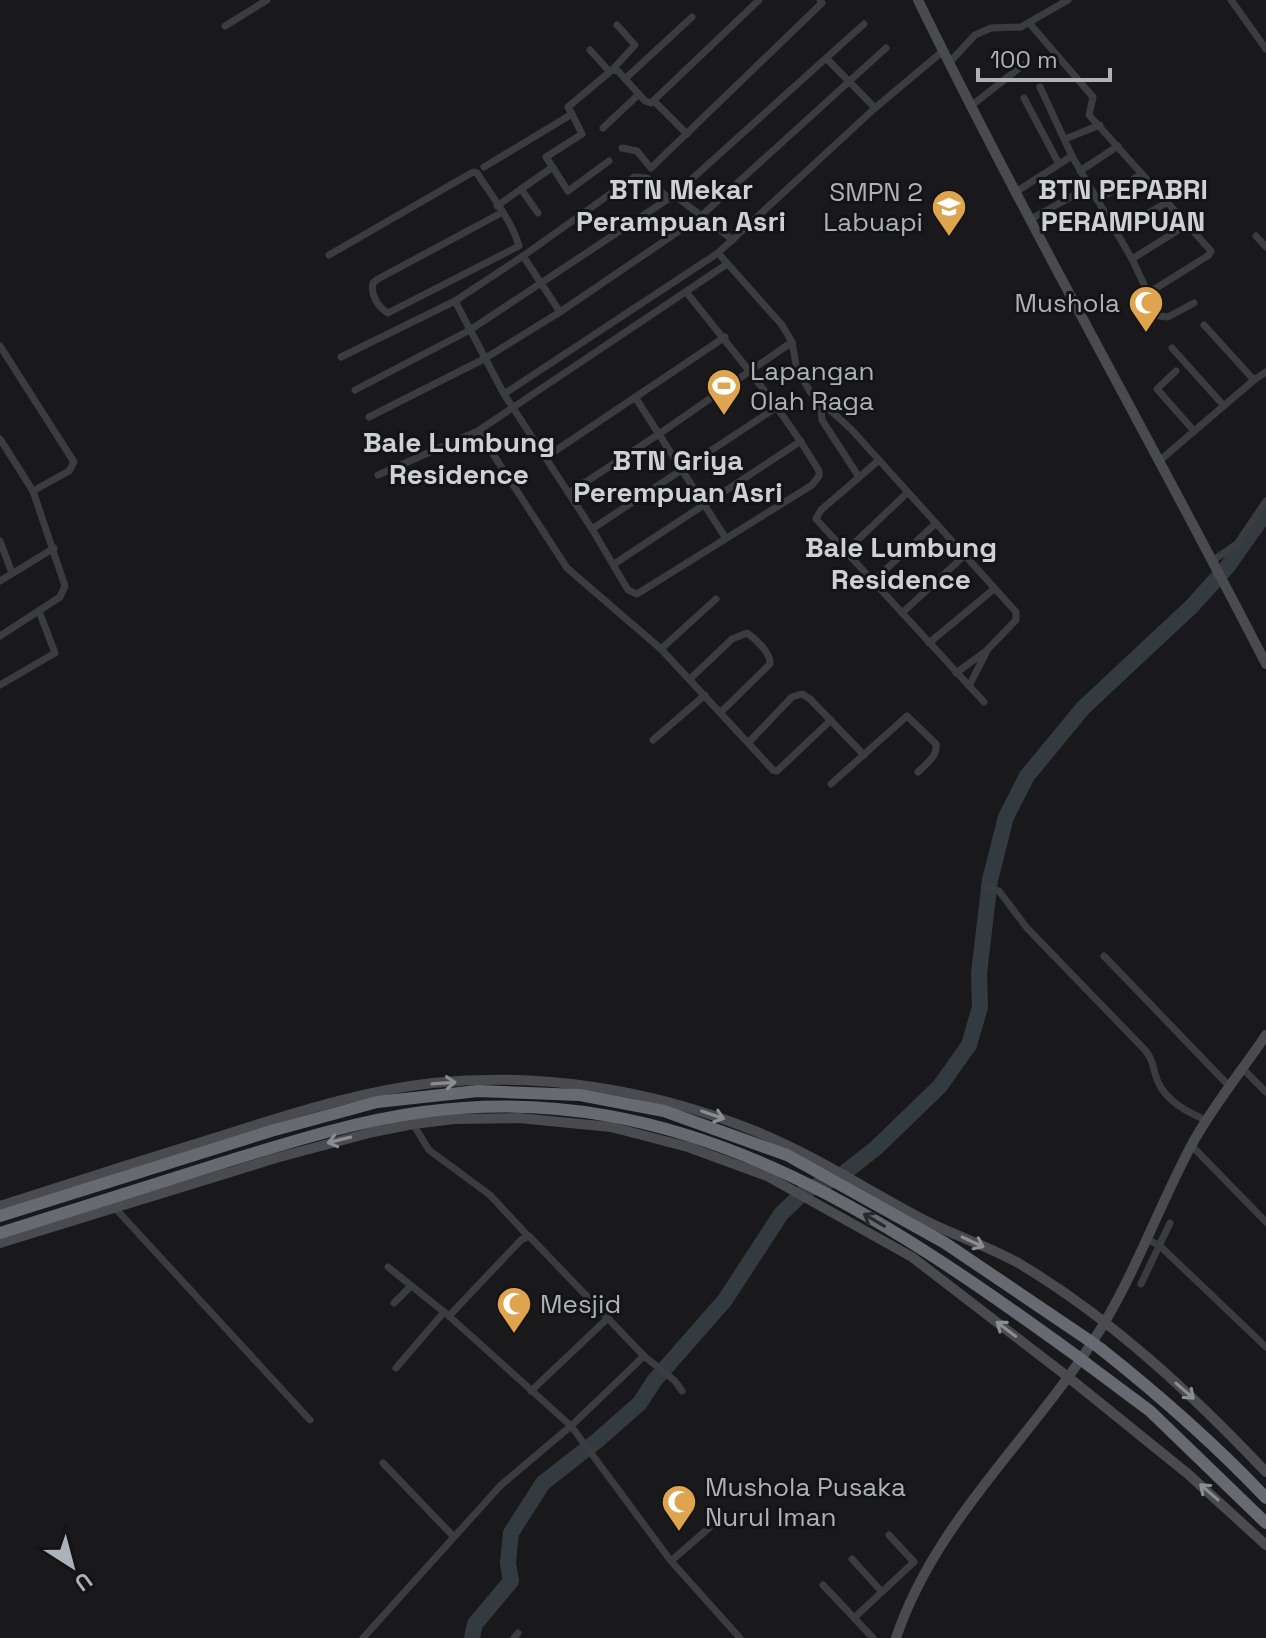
<svg xmlns="http://www.w3.org/2000/svg" width="1266" height="1638" font-family="'Space Grotesk',sans-serif">
<style>
.lines{fill:none;stroke-linecap:round;stroke-linejoin:round}
.river{stroke:#333b40;stroke-width:16}
.street{stroke:#3b3c40;stroke-width:7}
.secondary{stroke:#494b4f;stroke-width:10}
.highway{stroke:#676a70;stroke-width:12}
.highway-bridge{stroke:#676a70;stroke-width:12}
.oneway{stroke:#8a8e94}
.oneway2{stroke:#292a2c}
.labels{text-anchor:middle;dominant-baseline:central;stroke-width:6;stroke-linejoin:round;paint-order:stroke}
.poi-label{font-size:26px;fill:#adb2b9;stroke:#141416;text-anchor:start}
.neighbourhood-label{font-size:28px;font-weight:bold;fill:#ced0d6;stroke:#141416}
</style>
<rect width="100%" height="100%" fill="#19191b"/>
<g class="lines">
<polyline class="river" points="472,1638 475,1624 511,1581 508,1563 511,1533 543,1483 598,1440 640,1403 654,1381 725,1300 781,1214 806,1190 839,1177 876,1148 940,1086 969,1045 980,1007 979,973 990,880 1006,817 1027,776 1083,708 1192,606 1228,566 1266,512"/>
<g class="street">
<polyline points="1231,0 1266,49"/>
<polyline points="1030,24 1093,97 1089,115 1211,251 1209,255 1150,292"/>
<polyline points="225,26 267,0"/>
<polyline points="590,50 609,71"/>
<polyline points="826,58 875,108"/>
<polyline points="949,63 975,35 991,28 1021,27 1068,0"/>
<polyline points="612,70 635,45 617,25"/>
<polyline points="625,79 692,17"/>
<polyline points="1040,87 1072,156"/>
<polyline points="1024,98 1059,164"/>
<polyline points="654,101 687,134"/>
<polyline points="971,106 1023,65"/>
<polyline points="572,114 582,134 546,157 568,191 609,161"/>
<polyline points="603,128 639,94"/>
<polyline points="1065,139 1100,125"/>
<polyline points="622,148 637,151 651,168 822,3 820,0"/>
<polyline points="484,167 572,114 568,107 612,70 618,71 645,101 651,103 759,0"/>
<polyline points="1080,171 1118,146"/>
<polyline points="1014,193 1072,156 1132,259 1159,316 1168,317 1194,303"/>
<polyline points="674,195 733,240"/>
<polyline points="1097,200 1142,174"/>
<polyline points="497,206 521,189"/>
<polyline points="538,213 521,189 553,167"/>
<polyline points="1029,220 1089,187"/>
<polyline points="1116,231 1168,202"/>
<polyline points="1256,236 1266,247"/>
<polyline points="718,253 782,325 792,342 797,370 811,393 851,429 1016,612 1016,620 988,649 969,686"/>
<path d="M 329,255 L 473,172 L 477,173 C 491,195 512,221 519,246 L 388,313 C 378,307 370,295 373,283 L 378,279 L 501,213"/>
<polyline points="1132,259 1188,224"/>
<path d="M 455,301 L 504,394 L 592,529 L 628,590 L 637,594 L 812,485 L 819,476 L 819,471 C 781,407 733,351 687,293"/>
<polyline points="560,312 523,256 634,177 647,178 668,198"/>
<polyline points="1204,325 1254,380"/>
<polyline points="0,346 74,462 69,471 33,491"/>
<polyline points="1172,348 1224,406"/>
<polyline points="341,357 455,301 523,256"/>
<polyline points="1176,371 1157,389 1194,431"/>
<polyline points="355,390 470,330 674,195 864,24"/>
<polyline points="504,394 718,253 875,108 943,51"/>
<polyline points="635,397 725,537"/>
<polyline points="820,400 822,420 859,477"/>
<polyline points="369,417 484,359 560,312 701,216 886,48"/>
<polyline points="478,431 567,568 661,649 773,770 777,771 831,720"/>
<polyline points="0,439 33,491 65,586 60,597 0,636"/>
<polyline points="546,457 725,337"/>
<polyline points="878,461 821,510 816,519 984,702"/>
<polyline points="1158,462 1254,380 1266,372"/>
<polyline points="378,475 478,431 727,264"/>
<polyline points="569,493 659,434 792,342"/>
<polyline points="592,529 777,407"/>
<polyline points="0,541 12,573"/>
<polyline points="846,551 907,493"/>
<polyline points="1212,561 1237,544 1266,501"/>
<polyline points="614,564 801,441"/>
<polyline points="0,581 54,548"/>
<polyline points="872,582 935,524"/>
<polyline points="902,613 965,555"/>
<polyline points="929,643 994,589"/>
<polyline points="661,649 716,599"/>
<polyline points="956,673 986,651"/>
<path d="M 691,678 L 732,639 L 747,633 C 756,639 771,653 770,664 L 721,712"/>
<polyline points="0,685 55,653 39,611"/>
<polyline points="653,740 705,695"/>
<polyline points="749,742 792,697 802,694 810,699 864,755"/>
<path d="M 831,784 L 907,716 L 936,744 C 938,756 926,764 918,772"/>
<path d="M 989,888 L 999,891 L 1027,928 L 1145,1050 C 1152,1059 1152,1063 1155,1073 C 1160,1097 1186,1112 1206,1120"/>
<polyline points="1104,956 1230,1087"/>
<polyline points="1243,1069 1266,1092"/>
<polyline points="413,1124 429,1150 490,1195 527,1235"/>
<polyline points="1191,1145 1266,1222"/>
<path d="M 115,1208 C 180,1278 245,1349 310,1420"/>
<polyline points="1147,1239 1160,1246 1266,1347"/>
<polyline points="388,1267 449,1316 571,1426 671,1561 740,1638"/>
<polyline points="1141,1284 1170,1223"/>
<polyline points="394,1303 411,1286"/>
<polyline points="449,1316 521,1240 529,1236 644,1356 675,1381 682,1391"/>
<polyline points="396,1368 444,1312"/>
<polyline points="531,1391 608,1318"/>
<polyline points="383,1463 453,1536"/>
<polyline points="852,1559 882,1592"/>
<polyline points="671,1561 709,1528"/>
<polyline points="823,1585 873,1638"/>
<polyline points="854,1618 914,1562 889,1535"/>
<polyline points="363,1638 501,1485 571,1426 644,1356"/>
<polyline points="514,1638 518,1633"/>
</g>
<g class="secondary">
<path d="M 918,0 C 1028,225 1152,442 1266,664"/>
<path d="M 0,1206 C 74,1182 147,1159 221,1136 C 290,1114 361,1091 433,1083 C 540,1072 649,1089 750,1129 C 811,1153 865,1189 924,1220 C 955,1236 989,1246 1020,1264 C 1112,1319 1192,1394 1266,1472"/>
<polyline points="0,1243 276,1158 373,1132 413,1124 454,1119 519,1118 611,1127 688,1147 767,1176 912,1257 1068,1377 1188,1474 1266,1545"/>
<path d="M 896,1638 C 935,1522 1028,1442 1093,1341 C 1133,1280 1157,1210 1191,1146 C 1212,1107 1241,1072 1266,1035"/>
</g>
<g class="highway">
<polyline points="0,1216 271,1131 377,1102 478,1091 580,1095 664,1111 787,1155 945,1243 1090,1341"/>
<path d="M 0,1233 C 75,1210 150,1186 225,1162 C 290,1142 356,1121 423,1112 C 680,1077 881,1214 1078,1357"/>
<path d="M 1101,1349 C 1159,1395 1215,1444 1266,1498"/>
<polyline points="1087,1364 1150,1411 1266,1523"/>
</g>
<g class="highway-bridge">
<polyline points="1090,1341 1101,1349"/>
<polyline points="1078,1357 1087,1364"/>
</g>
</g>
<defs><path id="oneway-shaft" d="M-6 0H5M1.5-3L5.5 0L1.5 3" fill="none" stroke-width="1.6" stroke-linecap="round" stroke-linejoin="round" transform="scale(2)"/></defs>
<g class="oneway">
<use href="#oneway-shaft" transform="translate(444 1083) rotate(-4)"/>
<use href="#oneway-shaft" transform="translate(713 1115) rotate(19)"/>
<use href="#oneway-shaft" transform="translate(339 1140) rotate(166)"/>
<use href="#oneway-shaft" transform="translate(973 1242) rotate(25)"/>
<use href="#oneway-shaft" transform="translate(1006 1329) rotate(-143)"/>
<use href="#oneway-shaft" transform="translate(1185 1391) rotate(41)"/>
<use href="#oneway-shaft" transform="translate(1209 1492) rotate(-139)"/>
</g>
<use class="oneway2" href="#oneway-shaft" transform="translate(874 1220) rotate(-149)"/>
<defs>
<symbol id="school-pin" viewBox="-11 -11 22 30"><path d="M0 17L-7.5 6A9.5 9.5 0 1 1 7.5 6Z" fill="#dea44e" stroke="#141416"/><path d="M0-5L7-2L0 1L-7-2ZM-4 1L0 2.5L4 1V4Q0 6-4 4Z" fill="#fff"/></symbol>
<symbol id="mosque-pin" viewBox="-11 -11 22 30"><path d="M0 17L-7.5 6A9.5 9.5 0 1 1 7.5 6Z" fill="#dea44e" stroke="#141416"/><path d="M3.5-4.9A6 6 0 1 0 3.5 4.9A5 5 0 1 1 3.5-4.9Z" fill="#fff"/></symbol>
<symbol id="stadium-pin" viewBox="-11 -11 22 30"><path d="M0 17L-7.5 6A9.5 9.5 0 1 1 7.5 6Z" fill="#dea44e" stroke="#141416"/><path d="M0-5a6.5 5 0 1 0 0 10a6.5 5 0 1 0 0-10ZM-3.5-1.8h7v3.6h-7Z" fill="#fff"/></symbol>
</defs>
<g fill-rule="evenodd">
<use href="#school-pin" x="929" y="187" width="40" height="54"/>
<use href="#mosque-pin" x="1126" y="283" width="40" height="54"/>
<use href="#stadium-pin" x="704" y="366" width="40" height="54"/>
<use href="#mosque-pin" x="494" y="1284" width="40" height="54"/>
<use href="#mosque-pin" x="659" y="1482" width="40" height="54"/>
</g>
<g class="labels">
<g class="poi-label">
<text x="923" y="192" text-anchor="end">SMPN 2<tspan x="923" dy="30">Labuapi</tspan></text>
<text x="1120" y="303" text-anchor="end">Mushola</text>
<text x="750" y="371">Lapangan<tspan x="750" dy="30">Olah Raga</tspan></text>
<text x="540" y="1304">Mesjid</text>
<text x="705" y="1487">Mushola Pusaka<tspan x="705" dy="30">Nurul Iman</tspan></text>
</g>
<g class="neighbourhood-label">
<text x="681" y="189">BTN Mekar<tspan x="681" dy="32">Perampuan Asri</tspan></text>
<text x="1123" y="189">BTN PEPABRI<tspan x="1123" dy="32">PERAMPUAN</tspan></text>
<text x="459" y="442">Bale Lumbung<tspan x="459" dy="32">Residence</tspan></text>
<text x="678" y="460">BTN Griya<tspan x="678" dy="32">Perempuan Asri</tspan></text>
<text x="901" y="547">Bale Lumbung<tspan x="901" dy="32">Residence</tspan></text>
</g>
</g>
<g transform="translate(72 1566) rotate(144)" stroke="#141416" stroke-width="6" paint-order="stroke">
<path d="M0-6L14 30L0 20L-14 30Z" fill="#adb2b9"/>
<text y="-12" font-size="22" font-weight="bold" text-anchor="middle" fill="#adb2b9">U</text>
</g>
<path d="M978 68v12h132v-12" fill="none" stroke="#adb2b9" stroke-width="4"/>
<text x="990" y="68" font-size="24" fill="#adb2b9" stroke="#141416" stroke-width="6" paint-order="stroke">100 m</text>
</svg>
